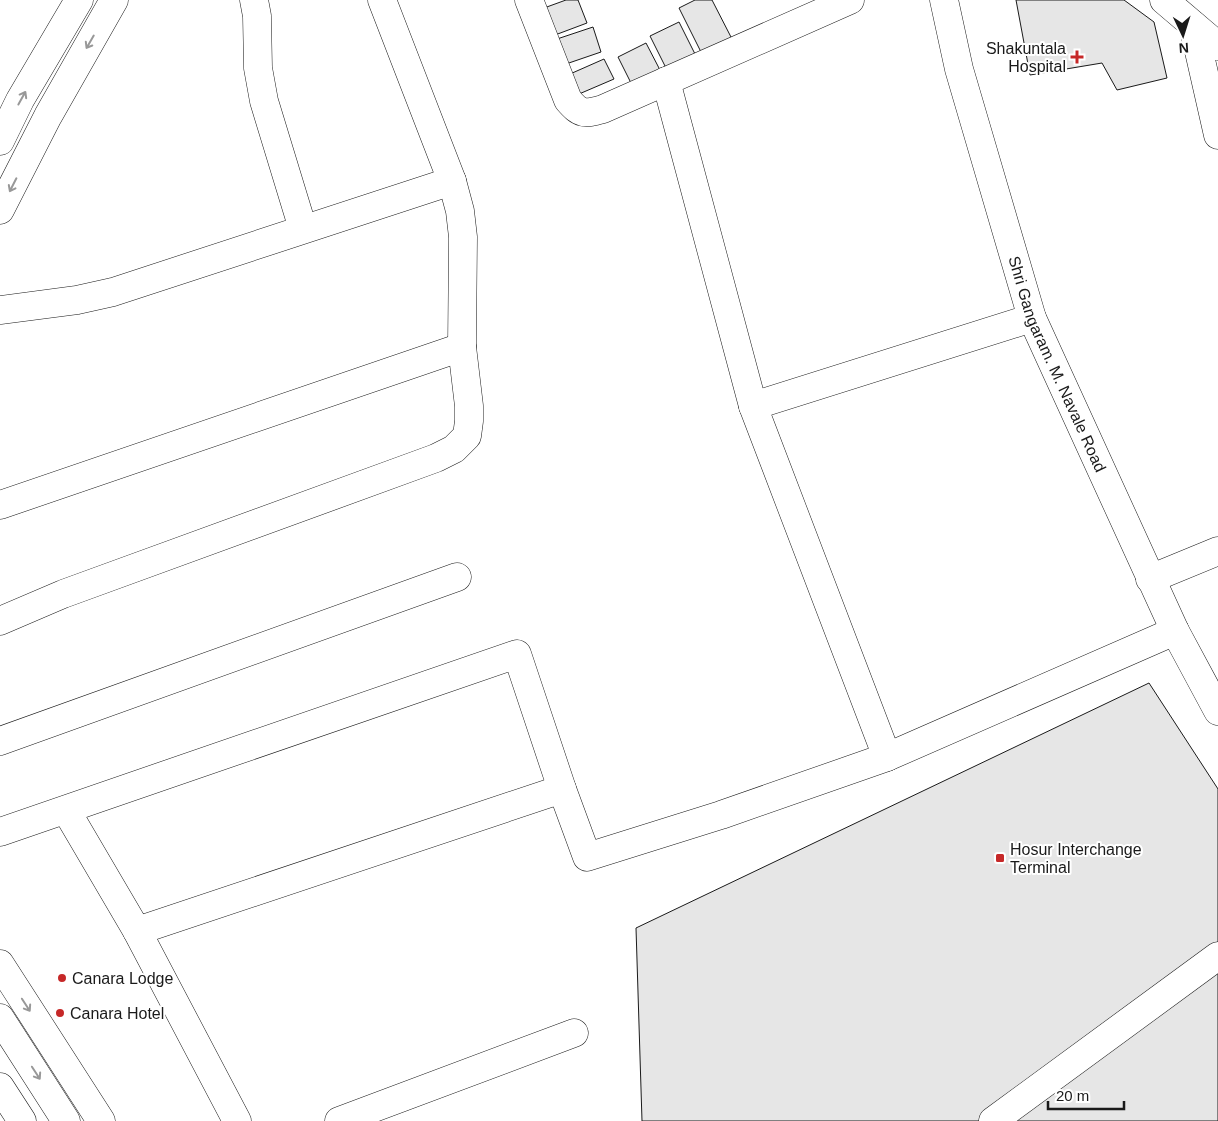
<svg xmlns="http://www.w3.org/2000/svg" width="1218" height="1121" font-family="Arial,sans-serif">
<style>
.building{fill:#e6e6e6;stroke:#1a1a1a}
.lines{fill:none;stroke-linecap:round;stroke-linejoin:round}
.minor-casing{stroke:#1a1a1a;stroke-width:29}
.major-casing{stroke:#1a1a1a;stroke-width:29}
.minor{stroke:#fff;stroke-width:28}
.major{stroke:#fff;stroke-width:28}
.oneway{stroke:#989898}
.poi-dot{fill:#c62828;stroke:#fff;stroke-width:2}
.labels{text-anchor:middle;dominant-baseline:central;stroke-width:4;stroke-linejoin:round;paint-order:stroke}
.poi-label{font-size:16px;fill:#1a1a1a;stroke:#fff;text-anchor:start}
.street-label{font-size:16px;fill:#1a1a1a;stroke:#fff}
</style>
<rect width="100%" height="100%" fill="#fff"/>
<g class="building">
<polygon points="566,0 578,0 587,23 555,35 544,8"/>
<polygon points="695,0 712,0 732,39 702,54 679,8"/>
<polygon points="1016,0 1124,0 1154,22 1167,78 1117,90 1102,63 1030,75"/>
<polygon points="679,22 696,56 667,70 650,36"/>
<polygon points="593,27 601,52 563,65 554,40"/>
<polygon points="646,43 660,70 632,85 618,57"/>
<polygon points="604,59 614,79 579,94 570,74"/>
<polygon points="1149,683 1218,789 1218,1121 642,1121 636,928"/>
</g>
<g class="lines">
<defs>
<g id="minor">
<polyline points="254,0 257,16 258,68 264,101 303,229"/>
<path d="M 529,0 L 568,100 C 581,115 584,114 603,109 L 850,0"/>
<polyline points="1164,0 1218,46"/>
<polyline points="1193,25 1218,135"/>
<polyline points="666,81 753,406 887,757"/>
<polyline points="0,310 77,300 113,292 452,181"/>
<polyline points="753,406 1032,318"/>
<polyline points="0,505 462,347"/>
<polyline points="1150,579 1218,551"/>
<polyline points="0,621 63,594 436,458 454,449 467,436 469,421 469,406 462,347 463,237 460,211 452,181 382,0"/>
<polyline points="0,741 457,577"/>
<polyline points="66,810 137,931 562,789 587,857 721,815 887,757 1175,631"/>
<polyline points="0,832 517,654 562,789"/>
<polyline points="137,931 237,1121"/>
<polyline points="0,1018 66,1121"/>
<polyline points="0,1087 22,1121"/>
<polyline points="339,1121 574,1033"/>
<polyline points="993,1121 1218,956"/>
</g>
<g id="major">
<path id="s1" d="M 944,0 L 959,69 L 1032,318 L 1175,631 L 1218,711"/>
<polyline points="0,141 20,100 79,0"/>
<polyline points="0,210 48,116 114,0"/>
<polyline points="0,964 101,1121"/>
</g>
</defs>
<use href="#minor" class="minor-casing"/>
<use href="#major" class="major-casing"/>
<use href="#minor" class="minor"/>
<use href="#major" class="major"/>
</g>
<defs><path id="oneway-shaft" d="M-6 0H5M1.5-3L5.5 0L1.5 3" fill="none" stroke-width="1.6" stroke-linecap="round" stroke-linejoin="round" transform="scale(1.25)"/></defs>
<g class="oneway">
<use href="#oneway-shaft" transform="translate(90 42) rotate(120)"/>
<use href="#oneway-shaft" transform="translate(22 98) rotate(-61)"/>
<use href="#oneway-shaft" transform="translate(13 185) rotate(117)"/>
<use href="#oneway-shaft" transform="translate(26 1005) rotate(57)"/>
<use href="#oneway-shaft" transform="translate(36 1073) rotate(57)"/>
</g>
<g class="poi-dot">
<path d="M1074.5 49.5h5v5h5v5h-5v5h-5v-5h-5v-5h5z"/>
<rect x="995" y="853" width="10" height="10" rx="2.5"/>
<circle cx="62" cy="978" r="5"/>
<circle cx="60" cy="1013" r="5"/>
</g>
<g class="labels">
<g class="poi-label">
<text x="1066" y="48" text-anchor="end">Shakuntala<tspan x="1066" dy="18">Hospital</tspan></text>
<text x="1010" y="849">Hosur Interchange<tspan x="1010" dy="18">Terminal</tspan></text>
<text x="72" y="978">Canara Lodge</text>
<text x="70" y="1013">Canara Hotel</text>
</g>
<g class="street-label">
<text stroke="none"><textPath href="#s1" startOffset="382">Shri Gangaram. M. Navale Road</textPath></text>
</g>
</g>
<g transform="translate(1183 35) rotate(176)" stroke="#ffffff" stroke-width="4" paint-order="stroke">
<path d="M0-4L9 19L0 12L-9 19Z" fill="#1a1a1a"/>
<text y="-8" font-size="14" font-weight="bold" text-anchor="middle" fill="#1a1a1a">N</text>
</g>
<path d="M1048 1101v8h76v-8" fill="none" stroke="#1a1a1a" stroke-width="2.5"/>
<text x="1056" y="1101" font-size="15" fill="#1a1a1a" stroke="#ffffff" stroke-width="4" paint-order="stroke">20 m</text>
</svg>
